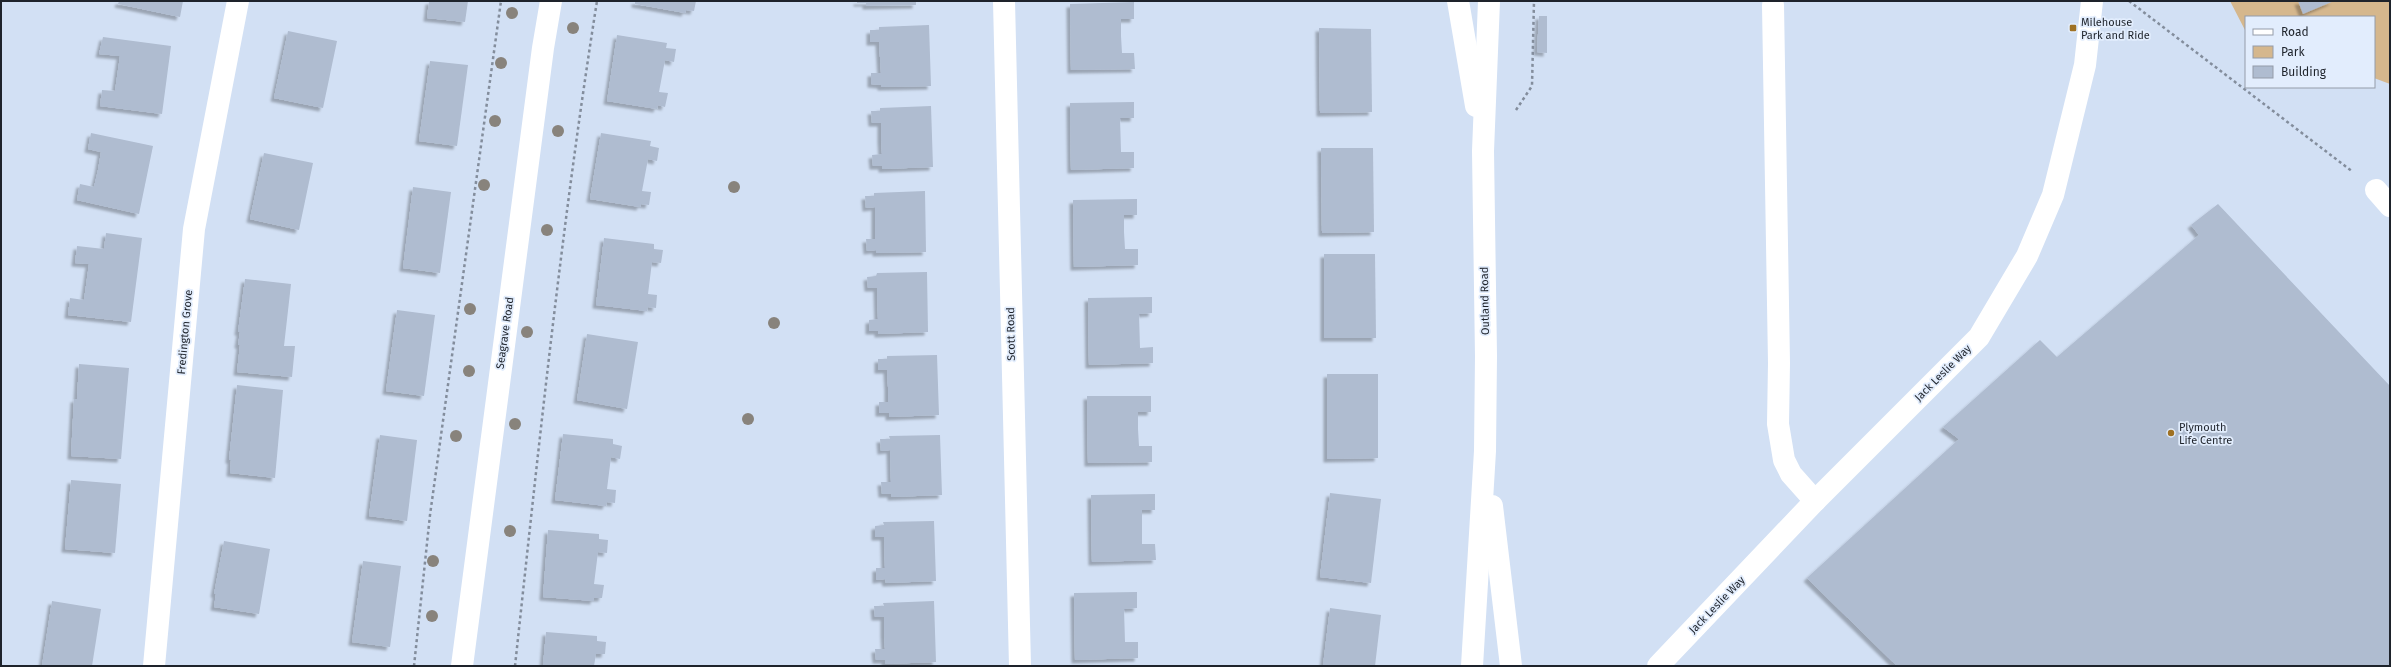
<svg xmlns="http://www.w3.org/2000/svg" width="2391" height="667" font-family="'Fira Sans',sans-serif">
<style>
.green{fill:#d5b78d}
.building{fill:#afbcd0;filter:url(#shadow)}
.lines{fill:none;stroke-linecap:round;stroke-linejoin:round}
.path{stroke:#838d9c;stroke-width:2.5;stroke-dasharray:3 3;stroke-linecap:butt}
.minor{stroke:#fff;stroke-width:22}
.major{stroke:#fff;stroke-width:22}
.tree{fill:#88837c}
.poi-dot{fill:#9f7123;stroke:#e2edfd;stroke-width:1.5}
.labels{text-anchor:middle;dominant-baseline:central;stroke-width:3.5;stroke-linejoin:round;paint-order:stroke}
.poi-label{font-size:11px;fill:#1e232b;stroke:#e2edfd;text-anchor:start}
.street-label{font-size:11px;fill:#1e232b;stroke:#e2edfd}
</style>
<defs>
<filter id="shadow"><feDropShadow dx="-3.5" dy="3.5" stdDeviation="1" flood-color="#0004"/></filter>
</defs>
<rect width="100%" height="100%" fill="#d2e0f4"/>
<polygon class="green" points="2230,1 2390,1 2390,84 2374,78 2374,17 2246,17 2246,32"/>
<g class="building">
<polygon points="119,1 183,1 180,17 118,4"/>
<polygon points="429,1 468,1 465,22 427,18"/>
<polygon points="635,1 696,1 694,11 686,10 685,13 635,4"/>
<polygon points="857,1 916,1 916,5 866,6 866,3 857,3"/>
<polygon points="2298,1 2334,1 2303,14"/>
<polygon points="1134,2 1134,19 1121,19 1121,36 1122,53 1134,53 1135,69 1071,70 1070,4"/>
<polygon points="1539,16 1547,16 1547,53 1537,52"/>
<polygon points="929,25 931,86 881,87 881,85 871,84 871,73 881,73 879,42 870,42 870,30 879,30 879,27"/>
<polygon points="1319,28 1371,29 1372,112 1320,113"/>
<polygon points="288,31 337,41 323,108 274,98"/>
<polygon points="617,35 667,43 666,48 676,49 674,62 665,60 659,92 668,93 665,107 658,105 657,109 607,101"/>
<polygon points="103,37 171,46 162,114 100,106 102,90 115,91 120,56 99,54"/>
<polygon points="430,61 468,65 457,146 419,141"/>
<polygon points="1134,102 1134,118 1120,118 1121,152 1134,152 1134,168 1071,170 1070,103"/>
<polygon points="931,106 933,167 882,169 882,166 873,166 872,155 882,154 881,139 881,123 872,123 871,111 880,111 880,108"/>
<polygon points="91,133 153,146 139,214 77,200 80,184 94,187 98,170 101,152 88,149"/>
<polygon points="601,133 651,141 650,146 659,148 657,161 648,159 642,191 651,192 649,205 641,204 640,207 590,199"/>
<polygon points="1321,148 1373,148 1374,232 1322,233"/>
<polygon points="264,153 313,163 299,230 250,219"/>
<polygon points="413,187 451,192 440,273 403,268"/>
<polygon points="925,191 926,252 876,253 876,250 867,251 866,239 875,239 875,207 866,208 865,196 874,196 874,193"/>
<polygon points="1137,199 1137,215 1124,215 1124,232 1125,249 1138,249 1138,265 1074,267 1073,200"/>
<polygon points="2218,204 2390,386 2390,666 1897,666 1807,578 1959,439 1943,427 2040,340 2057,357 2199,235 2191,225"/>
<polygon points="106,233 142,238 131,322 68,315 70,298 84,300 89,264 75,263 77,246 104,249"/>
<polygon points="604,238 654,244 654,249 663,250 661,263 652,262 648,294 657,295 656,308 648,307 647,311 596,305"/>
<polygon points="1324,254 1375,254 1376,338 1324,338"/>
<polygon points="927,272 928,332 878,334 878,331 869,331 869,320 878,319 877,288 868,288 867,277 876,276 877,273"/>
<polygon points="245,279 291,284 284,346 295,346 292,377 237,372 240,345 238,345 240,332 238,332"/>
<polygon points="1152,297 1152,313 1139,314 1140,348 1153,347 1153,363 1089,365 1088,298"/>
<polygon points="397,310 435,315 424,396 386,391"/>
<polygon points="587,334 638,342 627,409 577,400"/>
<polygon points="937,355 939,415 889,417 889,413 879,413 879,402 888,402 888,387 887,370 878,370 878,359 887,359 887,356"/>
<polygon points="79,364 129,368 121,459 71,456 74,399 77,399"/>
<polygon points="1327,374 1378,374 1378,458 1327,459"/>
<polygon points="237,385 283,390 275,478 230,473 231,460 229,460"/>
<polygon points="1087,396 1151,396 1151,412 1138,412 1138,429 1139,446 1152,446 1152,462 1088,463"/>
<polygon points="563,434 613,439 613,444 622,446 620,459 611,457 607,489 616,490 615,503 607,502 606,506 555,500"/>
<polygon points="380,435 417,440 407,521 369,516"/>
<polygon points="940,435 942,495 891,497 891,494 882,494 881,482 891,482 890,450 881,451 880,439 890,439 889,436"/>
<polygon points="71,480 121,484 115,553 65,549"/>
<polygon points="1330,493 1381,499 1371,583 1320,577"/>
<polygon points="1155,494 1155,510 1142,510 1142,544 1155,544 1156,560 1092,562 1091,495"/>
<polygon points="934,521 936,581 886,583 885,579 876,580 876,568 885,568 884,537 875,537 875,526 884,525 883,522"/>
<polygon points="548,530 599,534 599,539 608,540 607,553 598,552 594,584 604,585 602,598 594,598 594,601 543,597"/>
<polygon points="224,541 270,549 259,614 214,607 216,594 214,594"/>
<polygon points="363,561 401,566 390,647 352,642"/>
<polygon points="1137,592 1137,608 1124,609 1125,642 1138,642 1138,658 1075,660 1074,593"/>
<polygon points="52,601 101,609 92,666 42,666"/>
<polygon points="934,601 936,662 885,664 885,660 876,660 875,649 885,649 884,633 884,617 875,617 874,606 884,606 883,603"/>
<polygon points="1330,608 1381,615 1375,666 1323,666"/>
<polygon points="546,632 597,636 597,641 606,642 605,654 596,654 594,666 543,666"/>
</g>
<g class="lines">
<g class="path">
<polyline points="2129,1 2353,172"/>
<polyline points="1516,110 1532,86 1534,1"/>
<polyline points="414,666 430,515 501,1"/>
<path d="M 515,666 C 539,444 562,222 597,1"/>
</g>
<g class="minor">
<polyline points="1004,1 1020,666"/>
<polyline points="1773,5 1779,363 1778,424 1784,460 1791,474 1815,501"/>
<polyline points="2376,190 2390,206"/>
<polyline points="154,666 194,229 238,1"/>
<polyline points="462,666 543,48 551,1"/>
<polyline points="1658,666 1815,501 1979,337 2027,256 2053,195 2085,65 2092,1"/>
</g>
<g class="major">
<polyline points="1458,1 1476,106"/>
<polyline points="1492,506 1511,666"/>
<polyline points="1472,666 1485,451 1486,356 1483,151 1489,1"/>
</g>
</g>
<g class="tree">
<circle cx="512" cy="13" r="6"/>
<circle cx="573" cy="28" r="6"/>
<circle cx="501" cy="63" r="6"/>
<circle cx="495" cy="121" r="6"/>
<circle cx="558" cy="131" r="6"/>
<circle cx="484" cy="185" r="6"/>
<circle cx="734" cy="187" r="6"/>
<circle cx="547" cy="230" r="6"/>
<circle cx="470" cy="309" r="6"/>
<circle cx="774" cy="323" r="6"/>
<circle cx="527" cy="332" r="6"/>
<circle cx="469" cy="371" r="6"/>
<circle cx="748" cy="419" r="6"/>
<circle cx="515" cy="424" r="6"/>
<circle cx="456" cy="436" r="6"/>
<circle cx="510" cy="531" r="6"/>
<circle cx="433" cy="561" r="6"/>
<circle cx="432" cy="616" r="6"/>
</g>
<g class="poi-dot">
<rect x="2069" y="24" width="8" height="8" rx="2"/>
<circle cx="2171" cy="433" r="4"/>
</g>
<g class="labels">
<g class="poi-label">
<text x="2081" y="22">Milehouse<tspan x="2081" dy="13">Park and Ride</tspan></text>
<text x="2179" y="427">Plymouth<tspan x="2179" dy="13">Life Centre</tspan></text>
</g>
<g class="street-label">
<text transform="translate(1485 301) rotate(-91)">Outland Road</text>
<text transform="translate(185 332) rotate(-85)">Fredington Grove</text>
<text transform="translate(505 333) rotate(-82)">Seagrave Road</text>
<text transform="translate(1011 334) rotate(-91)">Scott Road</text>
<text transform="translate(1943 373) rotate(-45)">Jack Leslie Way</text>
<text transform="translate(1717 605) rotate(-46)">Jack Leslie Way</text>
</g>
</g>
<rect width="2391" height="667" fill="none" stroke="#1e232b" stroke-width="4"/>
<rect x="2245" y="16" width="130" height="72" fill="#e2edfd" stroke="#949ca9"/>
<rect x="2253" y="29" width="20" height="6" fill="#ffffff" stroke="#949ca9"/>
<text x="2281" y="36" font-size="12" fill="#1e232b">Road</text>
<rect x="2253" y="46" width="20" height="12" fill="#d5b78d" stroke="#949ca9"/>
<text x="2281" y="56" font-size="12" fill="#1e232b">Park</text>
<rect x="2253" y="66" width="20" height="12" fill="#afbcd0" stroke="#949ca9"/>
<text x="2281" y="76" font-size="12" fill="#1e232b">Building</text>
</svg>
